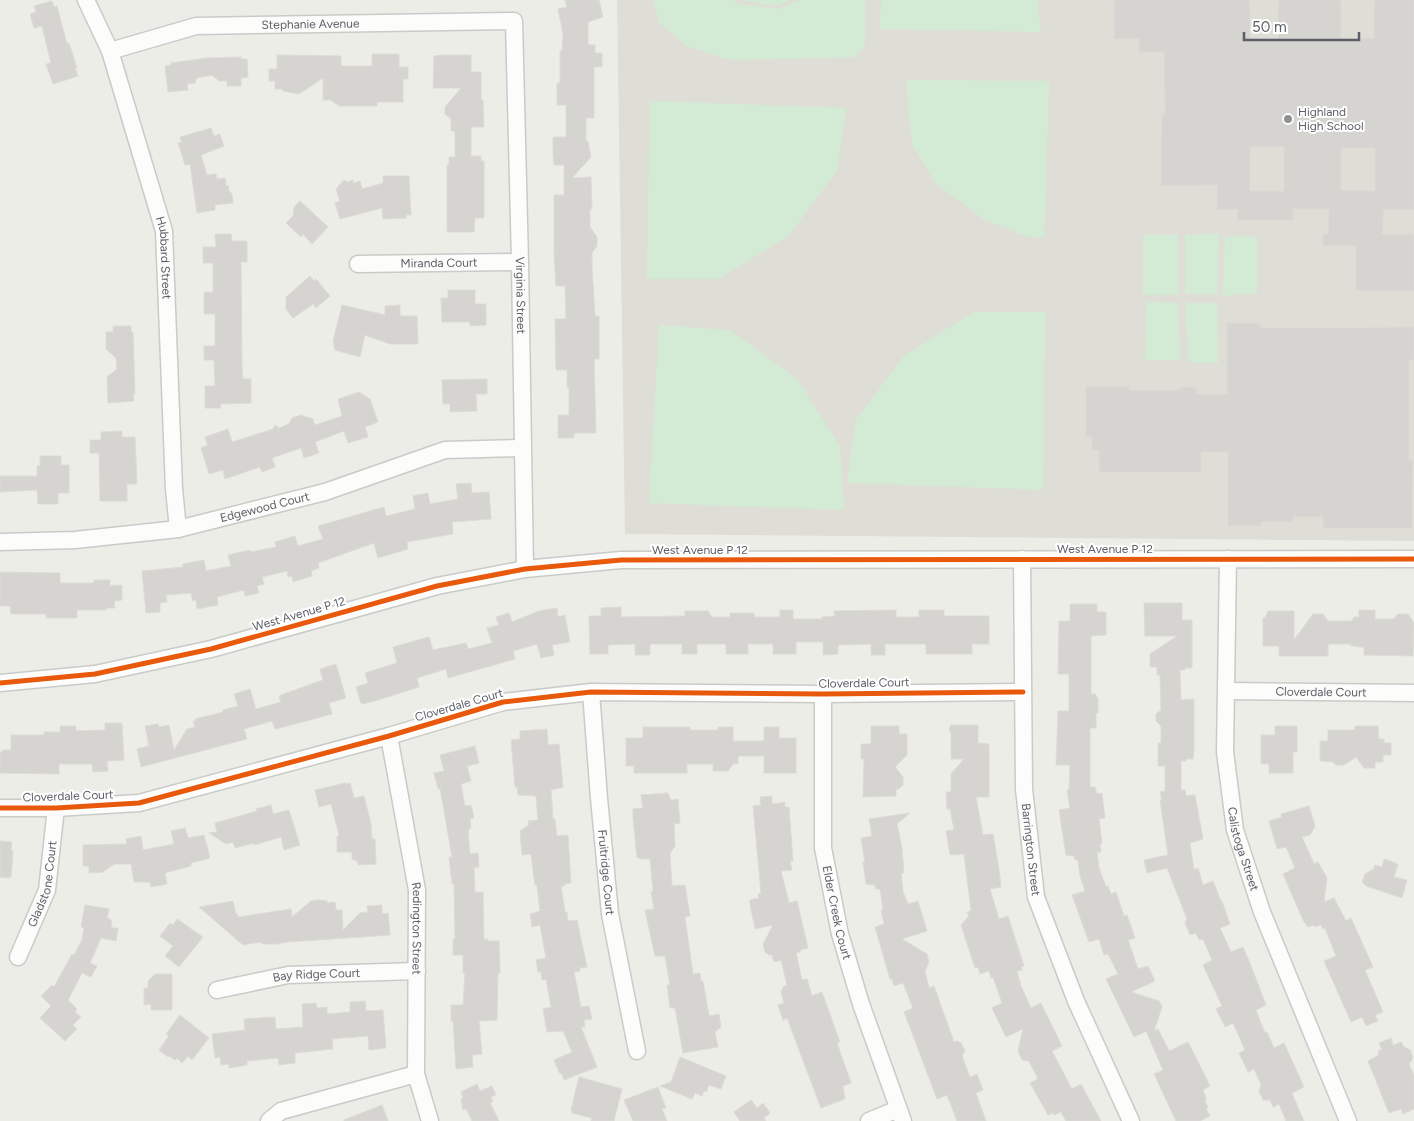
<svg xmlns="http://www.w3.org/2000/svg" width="1414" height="1121" font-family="Figtree,sans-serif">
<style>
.education{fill:#dfded6}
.green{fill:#d3ebd4}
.building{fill:#d5d4d1;stroke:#dcdbd6;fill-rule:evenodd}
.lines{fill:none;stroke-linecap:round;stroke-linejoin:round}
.minor-casing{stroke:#c9cbc9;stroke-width:19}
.minor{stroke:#fcfcfb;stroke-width:16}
.cycleway-casing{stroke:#fff;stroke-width:8}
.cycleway{stroke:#e8590c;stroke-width:5}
.poi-dot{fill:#8f9193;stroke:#fff;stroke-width:2}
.labels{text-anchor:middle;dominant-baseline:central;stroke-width:4;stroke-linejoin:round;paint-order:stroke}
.street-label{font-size:12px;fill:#5c5f66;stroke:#fff}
.poi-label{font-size:12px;fill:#5c5f66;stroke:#fff;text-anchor:start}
</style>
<rect width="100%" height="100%" fill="#edede7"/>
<polygon class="education" points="617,0 1414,0 1414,541 625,534"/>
<g class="green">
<polygon points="653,0 731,0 740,4 779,9 800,0 865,0 865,45 855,57 729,60 685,45 659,22"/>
<polygon points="742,0 791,0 776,6"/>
<polygon points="881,0 1037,0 1041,32 880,29"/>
<polygon points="907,80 1049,81 1044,238 1026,236 985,220 936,184 913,146 908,110"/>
<polygon points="650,101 846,108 837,171 789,235 719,279 647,279"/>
<polygon points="1219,234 1217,295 1185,293 1185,235"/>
<rect x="1143" y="235" width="35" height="60"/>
<polygon points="1257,236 1257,293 1223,296 1225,237"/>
<polygon points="1147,302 1178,303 1180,360 1145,360"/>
<polygon points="1185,303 1217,303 1218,363 1189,362"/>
<polygon points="974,312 1045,312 1043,490 847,483 856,420 904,356"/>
<polygon points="659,325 730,330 797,379 840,446 844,510 649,503"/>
</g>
<g class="building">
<polygon points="565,0 599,0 603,17 588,22 588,45 595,45 595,53 602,53 602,67 594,67 594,118 586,118 586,141 588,141 591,157 572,178 591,177 592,209 590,209 590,227 597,237 597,246 592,253 592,268 595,316 599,316 599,359 594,359 596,433 574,433 574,438 558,438 558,415 569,415 569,387 567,387 567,370 556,370 555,319 566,319 565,286 556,286 554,255 554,195 564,195 564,165 554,165 553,154 553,137 566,137 566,105 557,105 557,83 560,83 560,51 562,51 563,33 558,9 567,7"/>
<path d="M 1114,0 L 1250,0 L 1250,38 L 1278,38 L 1278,0 L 1341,0 L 1341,38 L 1374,38 L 1374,0 L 1414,0 L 1414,210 L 1384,210 L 1382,234 L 1414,234 L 1414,291 L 1356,291 L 1356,246 L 1323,246 L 1323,234 L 1328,234 L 1329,209 L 1293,209 L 1293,220 L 1237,220 L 1238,209 L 1217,210 L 1217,185 L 1161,186 L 1162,113 L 1165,113 L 1164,52 L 1139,53 L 1139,39 L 1114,39 ZM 1250,147 L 1284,147 L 1284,191 L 1250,191 ZM 1341,148 L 1375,148 L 1375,191 L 1341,190 Z"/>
<polygon points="52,1 54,7 57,6 67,44 69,43 77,68 75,68 78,76 53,84 46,64 51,63 42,26 34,28 30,14 36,12 34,6"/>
<polygon points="372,54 399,54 399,67 408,67 408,79 403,79 403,102 377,102 377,106 339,106 331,100 323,100 323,78 299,94 283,91 283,89 275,89 275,81 269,81 269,69 277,69 277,55 341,56 341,66 372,66"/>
<polygon points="444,55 471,55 471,72 481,72 481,100 483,100 484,127 471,127 471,156 481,156 481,161 484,161 484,218 475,218 474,232 447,232 447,165 449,165 449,157 455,157 455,131 451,131 451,119 445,114 445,107 461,88 433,88 434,56"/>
<polygon points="241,57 241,59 247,59 248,77 241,78 241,86 227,86 227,81 219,81 212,75 197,78 195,83 187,84 188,90 168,92 165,66 171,65 171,63 207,58"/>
<polygon points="211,128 214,136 220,134 224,146 201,155 207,175 216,174 217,179 225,178 226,186 228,185 229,191 232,194 233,203 215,205 215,210 197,213 190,164 185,165 178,143 182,142 180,137"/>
<polygon points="383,176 409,176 411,215 406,215 406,218 383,219 382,208 340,219 335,203 340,201 336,189 344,180 348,182 353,180 353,183 360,181 362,189 383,183"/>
<polygon points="300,201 328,227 312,244 303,234 301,237 286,223 293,216 294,207"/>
<polygon points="215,234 231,234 232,241 247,241 247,262 241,262 242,366 243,379 251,379 251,403 220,404 221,408 205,408 205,386 215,386 214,360 204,360 204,346 215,346 215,314 204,314 204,292 213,292 213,263 203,263 203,247 216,247"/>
<polygon points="310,276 314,281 316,279 330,296 316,308 313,304 293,318 286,309 286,297"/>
<polygon points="448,290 475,290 475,304 486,304 486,325 470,326 470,322 442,322 441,298 448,298"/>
<polygon points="342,305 385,315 385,306 400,305 400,316 417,316 418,344 390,344 365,335 360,357 335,350 333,341"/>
<polygon points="1227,323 1260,323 1260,328 1414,327 1414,360 1409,360 1409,460 1413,460 1412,528 1323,528 1323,517 1293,517 1293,522 1261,522 1261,526 1228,526 1228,452 1201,452 1201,472 1099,472 1099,451 1092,451 1092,437 1086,437 1086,386 1129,386 1129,390 1180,390 1180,387 1196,387 1196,394 1227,394"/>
<polygon points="113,326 131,326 131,332 133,332 135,394 133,394 134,401 108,403 107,377 117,369 116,358 106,349 106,332 113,332"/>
<polygon points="487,379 487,394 476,394 477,411 450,412 450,404 443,404 442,380"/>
<polygon points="359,392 370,399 378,422 365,427 368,437 348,443 344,431 315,442 319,453 304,458 301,448 272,458 275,467 262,472 260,467 225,479 223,470 209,474 201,448 208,445 205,437 228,429 232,442 273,429 275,425 279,428 289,424 292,418 301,415 313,419 315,425 342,416 338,399"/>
<polygon points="122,431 122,437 135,437 137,484 127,484 127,501 100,501 99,453 90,453 90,440 101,440 101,432"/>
<polygon points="40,456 61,456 61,465 69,465 69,493 58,493 58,504 38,504 37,490 0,492 0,476 37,476 37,466 40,466"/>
<polygon points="471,483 472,493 489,492 491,519 452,522 453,534 407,542 408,549 378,558 374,543 318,563 319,568 311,571 312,576 293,582 292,576 288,577 287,571 262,577 264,584 257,586 259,593 245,596 244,590 217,597 218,605 197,609 196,600 193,601 191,593 166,595 167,602 160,603 160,612 146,613 142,571 183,567 183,564 204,560 206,571 231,566 228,555 250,550 251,552 276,547 275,542 295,536 298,546 323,539 318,526 384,507 386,516 415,509 413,496 428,493 430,504 458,499 456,484"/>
<polygon points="0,572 60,573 60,583 94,583 94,580 110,580 110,586 122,585 122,600 114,601 115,608 106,608 107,610 77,610 77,618 46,618 46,614 11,614 10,606 0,606"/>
<polygon points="1144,603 1182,603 1182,620 1192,620 1192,668 1185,668 1185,670 1180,670 1181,700 1194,699 1194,752 1193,759 1186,759 1186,761 1181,761 1181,790 1185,790 1186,796 1195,795 1203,839 1190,843 1194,870 1198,868 1203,885 1213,881 1221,901 1222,901 1230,924 1220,928 1231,952 1243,947 1250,963 1266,1005 1256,1010 1265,1033 1267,1032 1274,1048 1284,1043 1304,1087 1292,1093 1304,1121 1286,1121 1279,1104 1273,1107 1270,1100 1263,1100 1259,1091 1261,1084 1254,1069 1248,1072 1239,1053 1245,1050 1233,1023 1225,1027 1216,1009 1222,1006 1203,965 1212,960 1203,939 1199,940 1196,933 1190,935 1185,923 1187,919 1167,868 1147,873 1144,860 1168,855 1160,800 1162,800 1160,792 1165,791 1165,766 1158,766 1158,743 1161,743 1161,726 1156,721 1156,714 1161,710 1160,675 1157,675 1157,667 1150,667 1150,654 1177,636 1145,636"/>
<polygon points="1070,604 1097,604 1097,612 1106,612 1106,635 1091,636 1091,694 1096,694 1096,697 1098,697 1098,713 1096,713 1096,728 1090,728 1090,787 1095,787 1097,794 1102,793 1105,818 1099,819 1102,843 1100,844 1101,852 1097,852 1099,868 1106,887 1108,886 1111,894 1116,892 1124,916 1127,915 1135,938 1128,940 1138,969 1148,966 1155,981 1131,992 1159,1001 1162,1007 1154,1031 1158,1029 1169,1051 1188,1042 1210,1086 1203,1090 1206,1098 1205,1101 1208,1108 1206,1109 1210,1116 1200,1121 1176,1121 1154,1074 1163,1070 1146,1031 1134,1037 1106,979 1118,974 1108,954 1104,955 1099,939 1089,942 1072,895 1085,891 1080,876 1078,860 1075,860 1074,856 1066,855 1059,810 1070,808 1067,790 1069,790 1070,765 1056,765 1058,711 1069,711 1069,674 1058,674 1059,621 1070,621"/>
<polygon points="621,607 621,617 685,616 685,611 708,611 712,617 730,617 730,613 754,613 754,617 780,617 780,610 793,610 793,619 822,619 822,617 835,616 834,611 896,610 896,617 919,617 919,610 944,610 944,616 989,616 989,644 972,644 972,654 926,654 926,644 885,644 885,655 871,655 871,644 838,645 838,654 823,655 823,642 796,642 796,654 773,654 773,644 748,644 748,654 726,654 726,644 697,644 697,654 682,654 682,644 650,644 650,655 635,655 635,644 608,645 608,654 590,654 589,616 601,616 601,608"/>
<polygon points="557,608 558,617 565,615 570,642 552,645 554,655 541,658 537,644 513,651 515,659 448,678 446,669 417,678 419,687 375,701 362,704 361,703 356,687 368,683 365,673 397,663 393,647 429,637 433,650 466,643 468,649 492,643 487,628 499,625 496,617 509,613 512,622 539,611"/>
<polygon points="1359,610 1375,610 1375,619 1394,619 1398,614 1408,614 1414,623 1413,656 1364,655 1364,647 1357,647 1357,646 1351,646 1351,644 1328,644 1328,656 1279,656 1279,646 1263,646 1263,618 1265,618 1268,611 1294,611 1294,640 1313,614 1323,614 1328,621 1352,621 1354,617 1359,617"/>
<polygon points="336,664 346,698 329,703 332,714 276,729 275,729 272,721 244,729 247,739 141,767 137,749 149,746 145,726 158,724 159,727 169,725 174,750 187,729 195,727 193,721 196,721 195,719 223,712 223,710 238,706 234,694 250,689 256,709 281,702 279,697 281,695 323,680 320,669"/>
<polygon points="105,723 120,723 122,724 124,760 107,761 108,771 93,772 92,764 59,764 59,774 0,773 0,753 3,750 11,750 11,735 44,735 44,732 60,732 60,726 76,726 76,731 105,730"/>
<polygon points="951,725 978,725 978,743 989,744 989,797 976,797 983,835 993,834 999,869 1001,887 990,889 999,919 1008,916 1024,966 1021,967 1022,970 1017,971 1021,986 1031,1008 1041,1003 1060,1042 1062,1046 1052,1051 1072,1089 1081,1084 1101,1121 1066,1121 1061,1112 1054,1115 1053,1113 1048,1115 1030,1083 1038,1079 1029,1061 1022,1060 1018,1051 1023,1029 1006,1037 992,1008 1002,1003 993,977 991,978 989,971 980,974 978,967 975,968 961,925 969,916 967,912 971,911 964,854 950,855 946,831 954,830 950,809 947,809 946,792 951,792 951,774 964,759 951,759 951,733 949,730"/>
<polygon points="871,726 899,726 899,734 907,734 907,755 895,767 903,777 903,785 899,789 896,789 896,796 863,797 864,759 861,759 861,744 871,744"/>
<polygon points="1275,726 1297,726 1297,752 1293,752 1293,773 1269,773 1269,764 1261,764 1261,735 1275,735"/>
<polygon points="1355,726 1378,726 1379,739 1384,739 1384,743 1391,743 1391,755 1383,755 1383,762 1375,762 1375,768 1364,768 1356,757 1344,765 1336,765 1333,762 1320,761 1320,741 1328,741 1328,730 1355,730"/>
<polygon points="643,727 690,727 690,730 718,730 718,727 733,727 733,741 764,741 764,727 779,727 779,738 796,738 796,773 764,773 764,756 738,756 738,764 733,764 728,771 713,771 713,764 687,764 687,773 634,773 634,766 626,766 626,738 643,738"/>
<polygon points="547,729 548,745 559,744 563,787 551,790 553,819 555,819 557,836 568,835 571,883 564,884 565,886 561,886 565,912 567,912 568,921 577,920 587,967 579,968 580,971 574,972 581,1007 589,1006 592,1019 584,1020 585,1027 581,1027 597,1067 564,1080 562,1074 560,1074 554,1060 572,1052 563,1031 547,1032 543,1009 551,1007 546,979 542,980 541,972 538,972 536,960 546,958 540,925 532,927 530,914 540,911 537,885 535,885 531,854 522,855 520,831 529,825 528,821 538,820 536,796 518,795 517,787 515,787 511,740 520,739 520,731"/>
<polygon points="475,746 479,763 467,766 471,781 461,784 465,806 471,805 474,818 470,819 471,827 468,831 470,854 478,853 479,867 474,868 475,892 483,892 484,939 488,939 488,941 499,941 500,973 498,973 497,1020 479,1021 482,1054 472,1055 473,1067 456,1069 453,1021 451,1021 451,1005 463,1005 465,973 463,973 463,955 453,955 453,939 455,939 454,883 452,884 449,857 452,857 440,788 438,789 434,773 444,771 440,755"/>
<polygon points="345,783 345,784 350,783 354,798 364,796 371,824 372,839 375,839 376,864 358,865 358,862 352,859 352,852 337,852 337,837 339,835 331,804 319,807 315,790"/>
<polygon points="668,793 671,800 678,799 680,823 674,824 675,846 670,853 672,886 685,885 690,916 685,917 693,974 700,973 701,981 703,981 709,1016 719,1014 721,1027 715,1032 718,1047 683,1053 675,1008 670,1008 667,985 670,985 665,956 655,956 645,910 654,909 651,892 653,891 650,859 641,859 641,858 637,858 633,818 633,809 643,808 641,795"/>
<polygon points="772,796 772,804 785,802 785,807 789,807 793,861 790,861 792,870 781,871 789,903 797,901 808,948 800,950 800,952 796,953 802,980 807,979 812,996 822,992 840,1042 837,1043 851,1083 843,1086 845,1099 821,1108 787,1018 783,1020 778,1005 784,1003 781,992 784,986 787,985 781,960 774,962 772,955 769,955 765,952 763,944 773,925 755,929 750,904 750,900 759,898 758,894 761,893 753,806 761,805 760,797"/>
<polygon points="271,805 273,814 289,810 300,845 284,850 281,837 254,845 254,843 235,848 233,842 226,844 209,833 217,832 215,823 257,811 256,809"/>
<polygon points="1309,806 1315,826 1310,835 1302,837 1314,864 1318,862 1327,878 1324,902 1334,898 1346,921 1351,918 1373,967 1365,970 1383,1012 1375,1015 1378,1021 1366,1026 1362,1017 1351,1022 1324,961 1336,956 1325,928 1323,929 1321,925 1315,927 1314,925 1308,927 1304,922 1283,874 1295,868 1286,847 1277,849 1269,821 1282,817 1281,814"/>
<polygon points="910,813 897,824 902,848 904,873 901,873 903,892 908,904 918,901 927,931 902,939 927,954 929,962 925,971 929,988 934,986 954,1042 957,1041 961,1043 965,1051 962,1056 970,1077 977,1074 983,1090 976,1093 986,1121 957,1121 947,1095 937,1099 904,1012 913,1008 903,983 894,986 892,979 890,979 875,927 884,924 881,910 883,909 880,889 876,889 875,885 866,884 863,862 865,862 861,838 872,836 869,819"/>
<polygon points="185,828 188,838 204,835 210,858 191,863 191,866 165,873 167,884 151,887 150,882 134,882 131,864 114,864 103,872 89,873 89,866 83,866 83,845 127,844 126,839 141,836 143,850 174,844 171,831"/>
<polygon points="0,841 12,842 11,851 13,851 11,877 8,878 0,877"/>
<polygon points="1384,859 1398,864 1394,877 1407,880 1402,898 1366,886 1362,882 1365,874 1374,869 1375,865 1382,867"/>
<polygon points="318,900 327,901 327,903 335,902 336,910 342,910 343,930 360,913 368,912 367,906 382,905 382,914 388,913 390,935 288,942 277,944 262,944 261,942 243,945 199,907 233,901 236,914 237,914 238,917 291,909 292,917 311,901"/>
<polygon points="85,905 109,909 107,918 111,920 112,928 118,928 116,941 101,938 90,963 97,966 91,977 82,973 68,1000 77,1009 75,1012 81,1017 73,1025 77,1029 65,1041 40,1018 51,1006 41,996 52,985 54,987 72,954 74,955 82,940 84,928 81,927"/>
<polygon points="177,919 203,937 179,967 165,956 173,946 160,936 170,923 173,925"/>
<polygon points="155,974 172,974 172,1010 151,1010 151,1004 144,1005 144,988 148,988 148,981"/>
<polygon points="365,1001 366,1011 383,1010 386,1048 369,1050 368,1036 332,1039 333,1049 295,1053 295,1063 279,1065 278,1058 247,1061 247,1065 229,1068 229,1064 221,1065 220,1057 215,1058 212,1034 245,1030 244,1019 275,1017 276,1029 303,1027 302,1004 316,1003 317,1008 327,1007 327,1014 350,1012 350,1002"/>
<polygon points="180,1015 209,1038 192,1060 188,1056 182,1063 177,1058 175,1060 169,1056 168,1057 159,1050 169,1036 166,1034"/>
<polygon points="1391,1038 1393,1045 1401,1042 1404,1047 1410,1050 1413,1058 1409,1064 1414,1076 1414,1109 1403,1114 1401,1109 1389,1113 1368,1061 1379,1055 1378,1051 1382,1049 1379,1043"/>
<polygon points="680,1057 726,1076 721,1089 709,1085 706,1092 704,1091 702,1096 695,1093 692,1099 660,1086 671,1082"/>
<polygon points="579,1077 622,1089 614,1121 591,1121 592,1118 572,1113 572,1111 571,1110"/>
<polygon points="477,1084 480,1091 492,1086 496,1095 491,1097 493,1102 490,1103 499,1121 472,1121 466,1109 463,1110 461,1099 463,1098 461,1092"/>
<polygon points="658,1087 666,1108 662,1109 667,1121 633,1121 624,1100"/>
<polygon points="751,1100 757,1108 763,1103 770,1113 764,1118 766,1121 740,1121 734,1112"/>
<polygon points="382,1105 388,1121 344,1121 344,1120"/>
</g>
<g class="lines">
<defs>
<g id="minor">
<path id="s1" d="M 86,0 L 110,51 L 164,231 L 174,489 L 178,529"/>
<path id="s2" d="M 110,51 L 196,26 L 514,21 L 520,262 L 525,569"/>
<path id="s3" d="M 358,264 L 520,262"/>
<path id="s4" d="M 0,542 L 75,540 L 178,529 L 325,492 L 445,450 L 522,448"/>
<path id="s5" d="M 1022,559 L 1024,789 L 1036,897 L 1076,1001 L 1131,1121"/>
<path id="s6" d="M 1228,559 L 1225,752 L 1235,830 L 1262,912 L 1348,1121"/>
<polyline points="0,683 95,674 211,649 437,586 525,569 621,560 1414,559"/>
<path id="s7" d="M 1227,691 L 1414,693"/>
<path id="s8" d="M 591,692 L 599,798 L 610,914 L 637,1051"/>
<path id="s9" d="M 823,694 L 823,848 L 840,934 L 861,1004 L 903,1121"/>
<path id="s10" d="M 389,736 L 417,890 L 416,1074 L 430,1121"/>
<polyline points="0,808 56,808 139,803 389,736 503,702 591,692 823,694 1023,692"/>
<path id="s11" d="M 18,957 L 47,890 L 56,808"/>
<path id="s12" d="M 217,990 L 288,975 L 417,971"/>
<polyline points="269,1121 281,1111 416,1074"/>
<polyline points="869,1121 898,1109"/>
</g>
</defs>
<use href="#minor" class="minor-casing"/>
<use href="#minor" class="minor"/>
<defs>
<g id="cycleway">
<polyline points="0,683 95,674 211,649 437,586 525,569 621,560 1414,559"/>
<polyline points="0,808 56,808 139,803 389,736 503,702 591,692 823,694 1023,692"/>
</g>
</defs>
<use href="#cycleway" class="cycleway-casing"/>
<use href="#cycleway" class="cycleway"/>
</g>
<circle class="poi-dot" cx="1288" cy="119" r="5"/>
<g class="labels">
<g class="street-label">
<text stroke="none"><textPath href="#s2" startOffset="204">Stephanie Avenue</textPath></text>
<text stroke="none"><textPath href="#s1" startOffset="271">Hubbard Street</textPath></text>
<text stroke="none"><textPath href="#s3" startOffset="81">Miranda Court</textPath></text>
<text stroke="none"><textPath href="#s2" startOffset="682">Virginia Street</textPath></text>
<text stroke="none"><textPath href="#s4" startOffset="268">Edgewood Court</textPath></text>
<text x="1105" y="549">West Avenue P 12</text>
<text x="700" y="550">West Avenue P 12</text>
<text transform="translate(299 614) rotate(-16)">West Avenue P 12</text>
<text transform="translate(864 683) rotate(-1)">Cloverdale Court</text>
<text stroke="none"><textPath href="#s7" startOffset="94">Cloverdale Court</textPath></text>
<text transform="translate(459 705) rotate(-16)">Cloverdale Court</text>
<text transform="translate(68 796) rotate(-2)">Cloverdale Court</text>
<text stroke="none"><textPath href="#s6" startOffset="292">Calistoga Street</textPath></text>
<text stroke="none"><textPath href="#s5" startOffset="291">Barrington Street</textPath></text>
<text stroke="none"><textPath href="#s8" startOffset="181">Fruitridge Court</textPath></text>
<text stroke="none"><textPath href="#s11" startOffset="78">Gladstone Court</textPath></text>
<text stroke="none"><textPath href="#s9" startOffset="220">Elder Creek Court</textPath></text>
<text stroke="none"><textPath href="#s10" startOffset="195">Redington Street</textPath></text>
<text stroke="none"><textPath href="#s12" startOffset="101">Bay Ridge Court</textPath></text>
</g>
<g class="poi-label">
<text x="1298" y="112">Highland<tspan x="1298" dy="14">High School</tspan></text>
</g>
</g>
<path d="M1244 32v8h115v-8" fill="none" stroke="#5c5f66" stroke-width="2.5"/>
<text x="1252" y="32" font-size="15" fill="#5c5f66" stroke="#ffffff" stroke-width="4" paint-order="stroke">50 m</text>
</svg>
